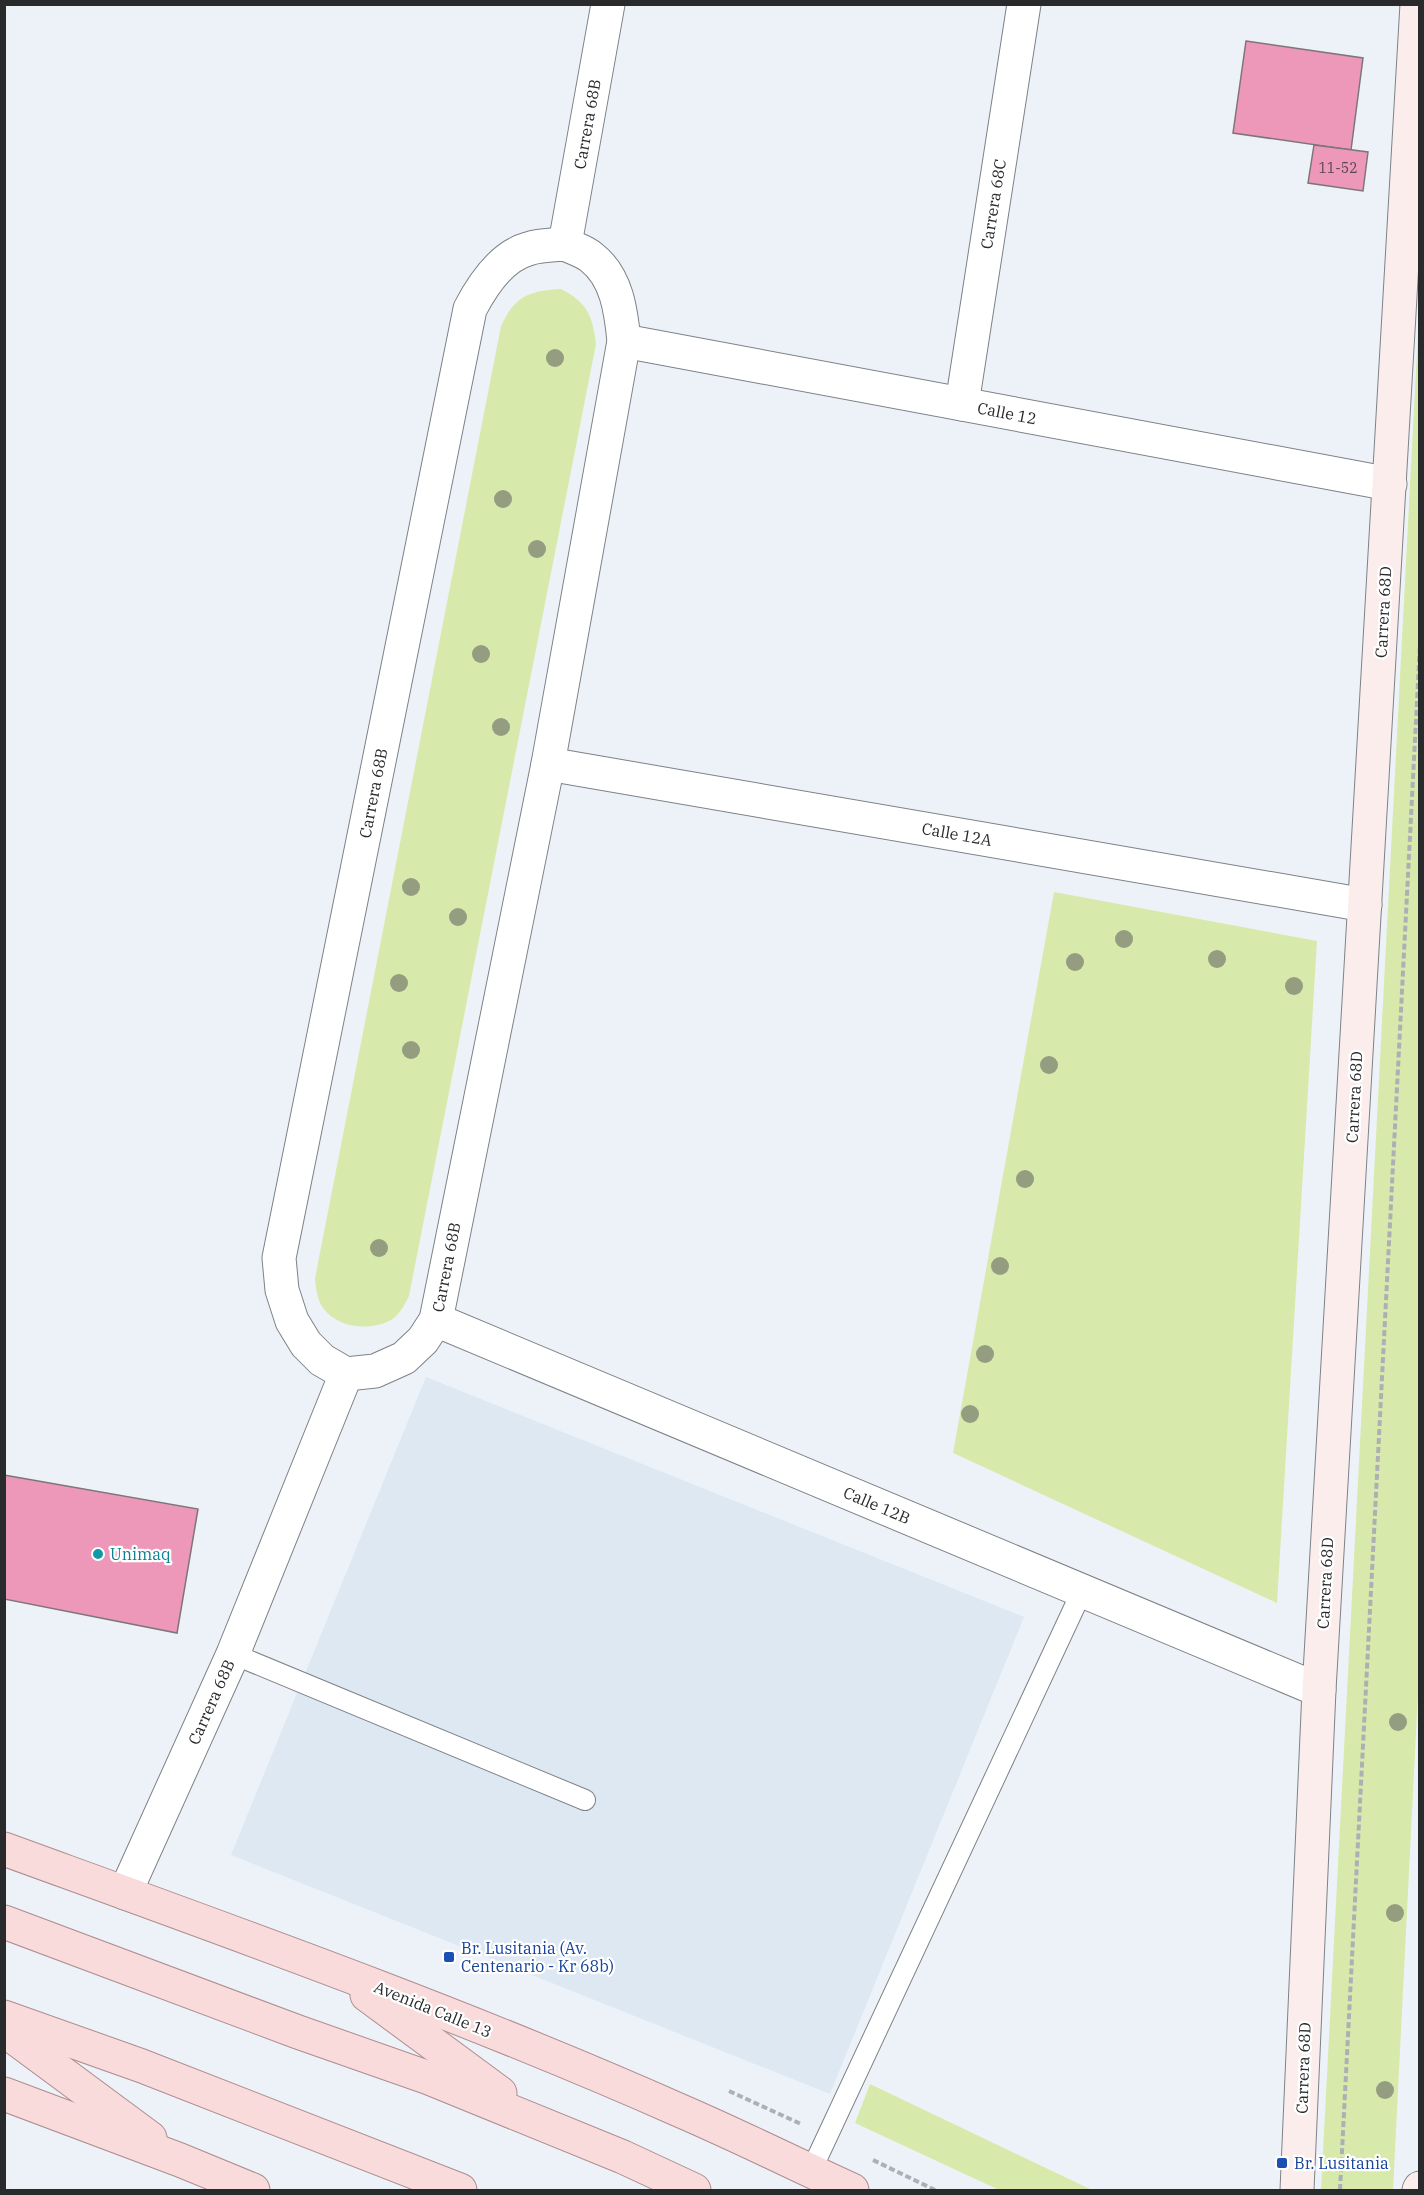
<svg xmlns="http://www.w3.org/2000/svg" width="1424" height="2195" font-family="'IBM Plex Serif',serif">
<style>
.built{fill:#dde8f3}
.green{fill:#d8eaab}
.building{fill:#ed98b9;stroke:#7d7678;stroke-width:1.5}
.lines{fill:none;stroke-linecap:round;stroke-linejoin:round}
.service-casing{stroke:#7d8287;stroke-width:22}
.minor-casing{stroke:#7d8287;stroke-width:35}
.secondary-casing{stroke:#7d8287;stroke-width:35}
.primary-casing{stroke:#ad8d8f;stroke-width:35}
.path{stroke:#acb0b5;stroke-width:4;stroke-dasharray:6 3;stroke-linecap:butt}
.service{stroke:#fff;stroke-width:20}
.minor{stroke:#fff;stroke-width:33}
.secondary{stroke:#fceded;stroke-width:33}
.primary{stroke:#f9dbdc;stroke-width:33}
.tree{fill:#949d80}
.culture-dot{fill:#0f9aa8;stroke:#fff;stroke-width:2}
.transit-dot{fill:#1a4fb4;stroke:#fff;stroke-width:2}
.labels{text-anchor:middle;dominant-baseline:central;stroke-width:4.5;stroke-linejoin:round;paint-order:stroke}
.number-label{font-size:14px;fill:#59464f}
.street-label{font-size:16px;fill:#282a2c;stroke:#fff}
.culture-label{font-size:16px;fill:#0d838f;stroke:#fff;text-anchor:start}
.transit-label{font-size:16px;fill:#164399;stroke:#fff;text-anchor:start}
</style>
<rect width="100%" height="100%" fill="#edf2f8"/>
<polygon class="built" points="426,1377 1024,1617 830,2094 231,1855"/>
<g class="green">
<path d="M 561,289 C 587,302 593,316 596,344 L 409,1296 C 404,1306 399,1316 389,1321 C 369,1331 338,1328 324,1309 C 317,1301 316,1289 315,1278 L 501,326 C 515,296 528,291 561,289 Z"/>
<polygon points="1419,313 1420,1653 1393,2190 1321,2190"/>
<polygon points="1054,892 1317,941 1277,1603 953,1453"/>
<polygon points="870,2084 1092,2190 999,2190 855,2123"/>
</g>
<g class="building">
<polygon points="1246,41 1363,58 1351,150 1233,133"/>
<polygon points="1314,145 1368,152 1363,191 1308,183"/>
<polygon points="4,1475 198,1509 177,1633 4,1599"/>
</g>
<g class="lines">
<defs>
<g id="service">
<polyline points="233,1654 585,1800"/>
<polyline points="811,2171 1082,1591"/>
</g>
<g id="minor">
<path d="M 565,244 C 573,248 584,251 591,257 C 617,277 621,311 624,341 L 548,764 L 436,1320 L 423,1340 L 404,1358 L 375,1371 L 346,1374 L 322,1360 L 306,1344 L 292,1321 L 282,1290 L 279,1258 L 470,309 C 482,286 502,256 528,249 C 539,245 553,245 565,244 Z"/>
<polyline points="565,244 608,4"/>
<polyline points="624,341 1390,484"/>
<polyline points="962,404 1024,4"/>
<polyline points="548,764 1365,905"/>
<polyline points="436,1320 1319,1690"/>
<polyline points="125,1893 233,1654 346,1374"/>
</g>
<g id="secondary">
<polyline points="1297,2190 1319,1690 1417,4"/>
<polyline points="1419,2190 1420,2188"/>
</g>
<g id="primary">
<path d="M 4,1849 C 232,1932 460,2013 681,2111 C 739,2136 795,2164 852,2190"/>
<polyline points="4,1922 298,2032 429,2078 623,2157 694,2190"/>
<polyline points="367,1995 500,2093"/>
<polyline points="4,2017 142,2066 460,2190"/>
<polyline points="4,2030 150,2138"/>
<polyline points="4,2094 180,2160 253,2190"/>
</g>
</defs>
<use href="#service" class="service-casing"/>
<use href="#minor" class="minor-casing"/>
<use href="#secondary" class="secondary-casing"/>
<use href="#primary" class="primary-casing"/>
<g class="path">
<polyline points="729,2091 801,2124"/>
<polyline points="873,2160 935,2190"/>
<polyline points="1340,2190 1420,643"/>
</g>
<use href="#service" class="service"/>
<use href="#minor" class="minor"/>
<use href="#secondary" class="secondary"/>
<use href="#primary" class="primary"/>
</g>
<g class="tree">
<circle cx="555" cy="358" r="9"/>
<circle cx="503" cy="499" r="9"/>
<circle cx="537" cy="549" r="9"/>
<circle cx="481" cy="654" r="9"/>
<circle cx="501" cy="727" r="9"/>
<circle cx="411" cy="887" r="9"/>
<circle cx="458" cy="917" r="9"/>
<circle cx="1124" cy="939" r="9"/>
<circle cx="1217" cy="959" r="9"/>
<circle cx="1075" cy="962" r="9"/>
<circle cx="399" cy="983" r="9"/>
<circle cx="1294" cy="986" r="9"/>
<circle cx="411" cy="1050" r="9"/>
<circle cx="1049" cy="1065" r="9"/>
<circle cx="1025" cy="1179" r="9"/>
<circle cx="379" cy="1248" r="9"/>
<circle cx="1000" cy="1266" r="9"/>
<circle cx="985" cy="1354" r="9"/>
<circle cx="970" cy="1414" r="9"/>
<circle cx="1398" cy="1722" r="9"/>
<circle cx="1395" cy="1913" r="9"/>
<circle cx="1385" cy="2090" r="9"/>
</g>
<circle class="culture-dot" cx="98" cy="1554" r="6"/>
<g class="transit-dot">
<rect x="443" y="1951" width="12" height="12" rx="3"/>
<rect x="1276" y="2157" width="12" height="12" rx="3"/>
</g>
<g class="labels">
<g class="number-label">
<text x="1338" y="168">11-52</text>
</g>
<g class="street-label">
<text transform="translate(587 124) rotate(-80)">Carrera 68B</text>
<text transform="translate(993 204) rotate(-81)">Carrera 68C</text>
<text transform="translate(1007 413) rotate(11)">Calle 12</text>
<text transform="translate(1383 612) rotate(-87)">Carrera 68D</text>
<text transform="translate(373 793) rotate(-79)">Carrera 68B</text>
<text transform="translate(957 834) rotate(10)">Calle 12A</text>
<text transform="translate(1354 1097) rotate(-87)">Carrera 68D</text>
<text transform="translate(446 1267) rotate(-79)">Carrera 68B</text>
<text transform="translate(877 1505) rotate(23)">Calle 12B</text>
<text transform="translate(1325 1583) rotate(-87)">Carrera 68D</text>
<text transform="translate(211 1702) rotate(-66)">Carrera 68B</text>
<text transform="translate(433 2009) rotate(22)">Avenida Calle 13</text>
<text transform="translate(1303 2068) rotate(-88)">Carrera 68D</text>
</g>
<g class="culture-label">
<text x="110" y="1554">Unimaq</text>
</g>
<g class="transit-label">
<text x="461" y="1948">Br. Lusitania (Av.<tspan x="461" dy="18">Centenario - Kr 68b)</tspan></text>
<text x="1294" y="2163">Br. Lusitania</text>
</g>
</g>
<rect width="1424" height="2195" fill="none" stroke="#282a2c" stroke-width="12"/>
</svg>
